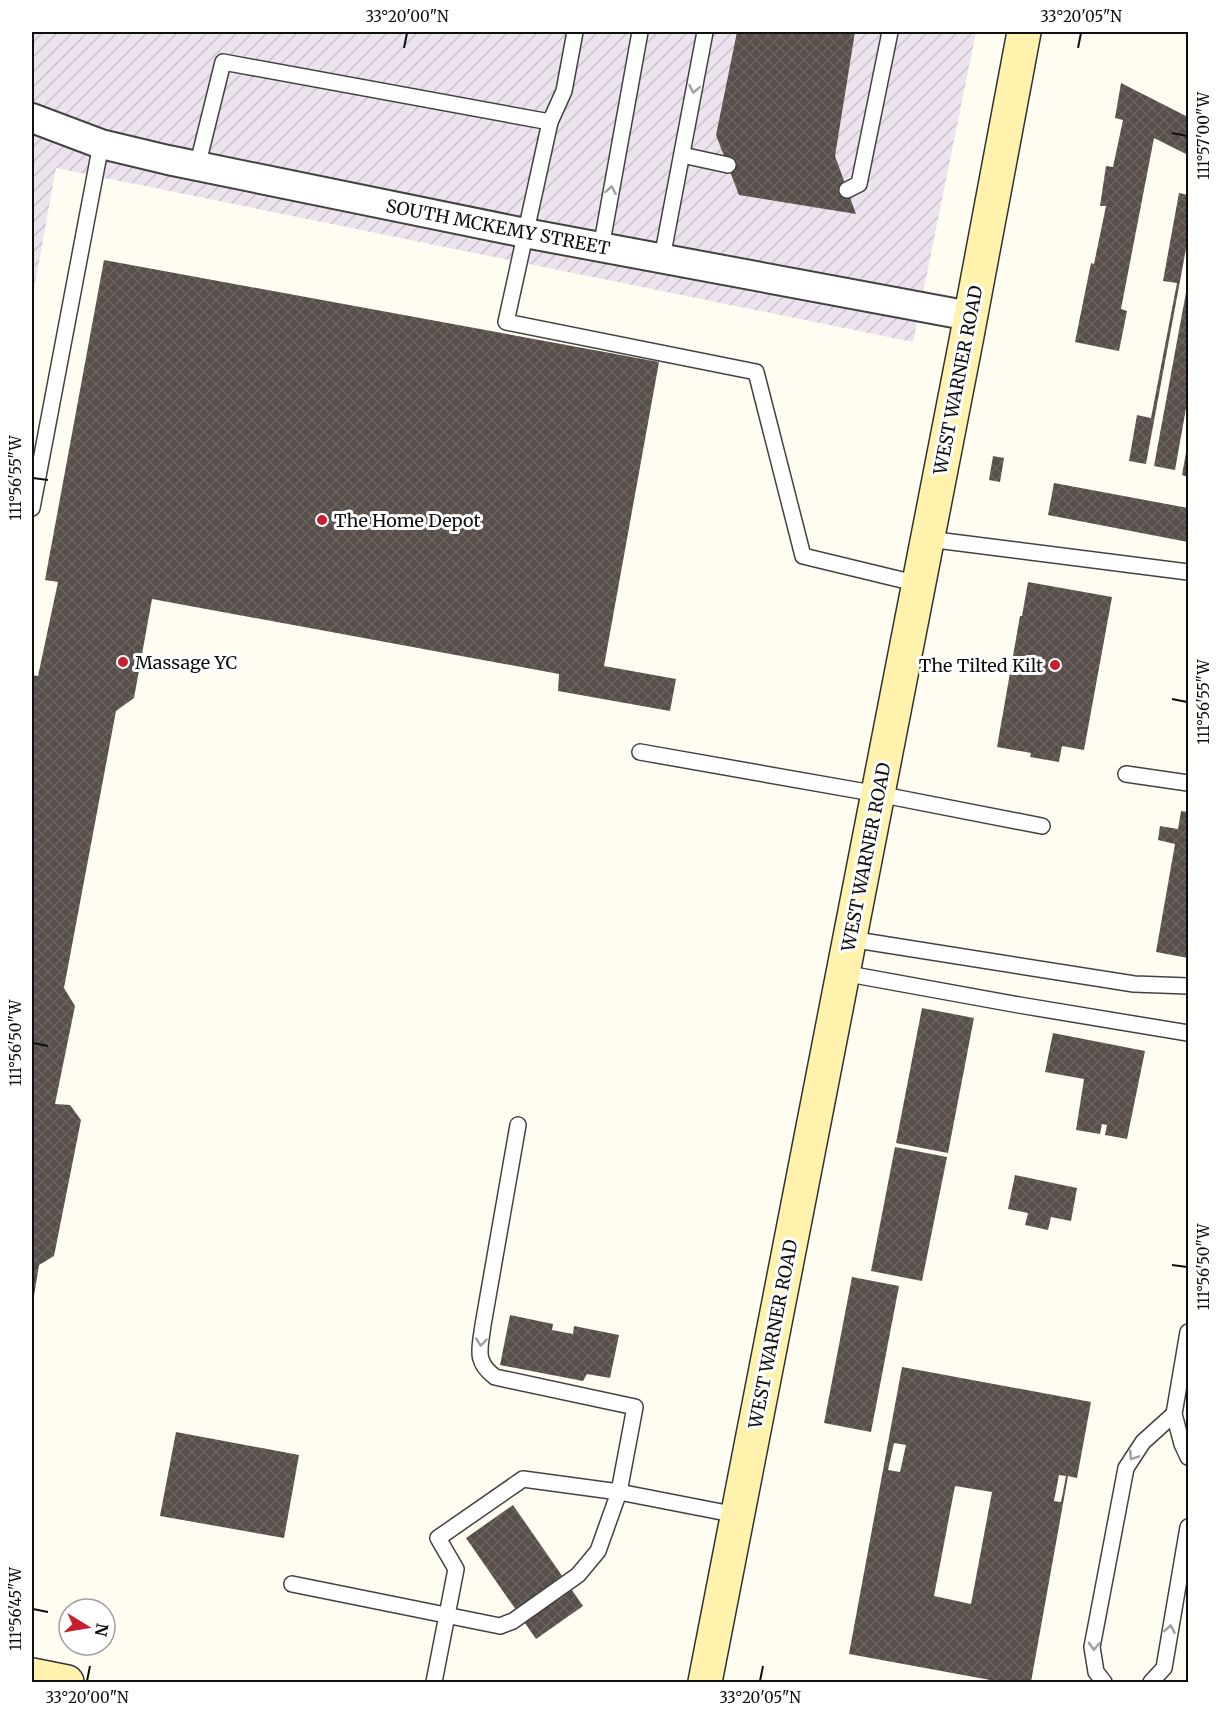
<svg xmlns="http://www.w3.org/2000/svg" width="1220" height="1714" font-family="Merriweather,serif">
<style>
.industrial{fill:url(#industrial-furrows)}
.building{fill:url(#building-cross-hatch);fill-rule:evenodd}
.lines{fill:none;stroke-linecap:round;stroke-linejoin:round}
.lane-casing{stroke:#424242;stroke-width:18}
.street-casing{stroke:#424242;stroke-width:32}
.secondary-casing{stroke:#313131;stroke-width:36}
.lane{stroke:#fff;stroke-width:15}
.street{stroke:#fff;stroke-width:28}
.secondary{stroke:#fff2ac;stroke-width:33}
.oneway{stroke:#9f9f9f}
.ticks{fill:none;stroke:#0f0f0f;stroke-width:2}
.poi-dot{fill:#c71e2e;stroke:#fff;stroke-width:2}
.labels{text-anchor:middle;dominant-baseline:central;stroke-width:6;stroke-linejoin:round;paint-order:stroke}
.street-label{font-size:18px;fill:#0f0f0f;stroke:#fff}
.poi-label{font-size:18px;fill:#0f0f0f;stroke:#fff;text-anchor:start}
.neatline{fill:none;stroke:#0f0f0f;stroke-width:2}
.ticks-label{font-size:15px;text-anchor:middle;fill:#0f0f0f}
</style>
<defs>
<pattern id="industrial-furrows" width="10" height="10" patternUnits="userSpaceOnUse" patternTransform="scale(1.5)"><rect width="10" height="10" fill="#ece3ee"/><path d="M-1 1l2-2M0 10L10 0M9 11l2-2" fill="none" stroke="#c9c2cb"/></pattern>
<pattern id="building-cross-hatch" width="8" height="8" patternUnits="userSpaceOnUse" patternTransform="scale(1.5)"><rect width="8" height="8" fill="#584f4a"/><path d="M0 0l8 8M0 8l8-8" fill="none" stroke="#6b6460"/></pattern>
</defs>
<rect width="100%" height="100%" fill="#fffcf1"/>
<polygon class="industrial" points="32,32 976,32 913,342 56,168 32,301"/>
<g class="building">
<polygon points="737,32 855,32 835,156 856,214 739,195 716,135"/>
<polygon points="1121,83 1188,117 1188,155 1154,138 1121,309 1127,311 1119,351 1075,342 1091,263 1094,264 1106,206 1100,206 1106,166 1113,167 1123,120 1115,118"/>
<polygon points="1179,193 1188,195 1188,238 1146,464 1129,461 1137,415 1151,418 1177,283 1163,281"/>
<polygon points="104,260 659,362 604,666 676,679 670,711 558,691 559,674 152,599 134,698 116,711 64,988 75,1006 55,1104 70,1105 81,1120 54,1256 39,1265 33,1302 32,675 38,676 58,582 45,580"/>
<polygon points="1187,287 1188,397 1175,470 1154,466"/>
<polygon points="1187,447 1188,447 1188,477 1182,475"/>
<polygon points="993,456 1004,458 1000,482 989,480"/>
<polygon points="1054,483 1188,508 1188,542 1048,515"/>
<polygon points="1028,582 1112,597 1084,750 1062,746 1059,762 1030,757 1031,753 997,747 1020,616 1022,616"/>
<polygon points="1181,811 1188,812 1188,958 1156,952 1175,844 1158,840 1160,826 1178,829"/>
<polygon points="922,1008 974,1018 948,1153 896,1143"/>
<polygon points="1053,1033 1145,1051 1127,1139 1105,1135 1107,1125 1102,1124 1100,1134 1076,1130 1084,1079 1045,1072"/>
<polygon points="895,1147 947,1157 922,1281 871,1271"/>
<polygon points="1015,1175 1077,1188 1071,1221 1051,1217 1048,1230 1025,1225 1028,1213 1008,1209"/>
<polygon points="852,1277 899,1286 871,1432 824,1423"/>
<polygon points="510,1315 553,1324 552,1330 573,1334 574,1326 619,1335 610,1378 587,1374 583,1381 500,1365"/>
<path d="M 902,1367 L 1091,1402 L 1077,1478 L 1068,1476 L 1031,1682 L 1001,1682 L 849,1654 ZM 894,1443 L 906,1445 L 900,1472 L 888,1470 ZM 1059,1475 L 1066,1476 L 1061,1502 L 1054,1501 ZM 955,1486 L 992,1492 L 971,1604 L 934,1596 Z"/>
<polygon points="176,1432 299,1455 284,1538 160,1516"/>
<polygon points="513,1505 583,1606 536,1639 466,1538"/>
</g>
<g class="lines">
<defs>
<g id="lane">
<polyline points="575,32 564,91 550,122 506,322 756,372 803,556 919,584"/>
<polyline points="682,155 728,165"/>
<polyline points="197,167 223,62 550,122"/>
<polyline points="847,190 859,184 890,32"/>
<polyline points="601,248 640,32"/>
<polyline points="662,258 705,32"/>
<polyline points="32,508 101,144"/>
<polyline points="928,539 1188,572"/>
<polyline points="640,752 878,794 1042,826"/>
<polyline points="1126,774 1188,783"/>
<polyline points="850,939 1134,984 1188,986"/>
<polyline points="843,973 1019,1005 1188,1033"/>
<path d="M 518,1125 L 483,1325 C 480,1349 474,1361 495,1377 L 635,1407 L 619,1492 L 737,1515"/>
<polyline points="1188,1332 1174,1414 1182,1444 1188,1457"/>
<polyline points="292,1584 500,1626 513,1621 578,1575 598,1551 619,1492 523,1479 438,1538 456,1569 434,1682"/>
<polyline points="1104,1682 1096,1672 1092,1647 1126,1468 1143,1442 1174,1414"/>
<polyline points="1151,1682 1164,1668 1188,1527"/>
</g>
<polyline id="street" points="32,118 101,144 168,160 525,233 970,316"/>
<g id="secondary">
<polyline points="32,1675 67,1682"/>
<polyline points="705,1682 966,341 1024,32"/>
</g>
</defs>
<use href="#lane" class="lane-casing"/>
<use href="#street" class="street-casing"/>
<use href="#secondary" class="secondary-casing"/>
<use href="#lane" class="lane"/>
<use href="#street" class="street"/>
<use href="#secondary" class="secondary"/>
</g>
<defs><path id="oneway-chevron" d="M-2-3.5L2.5 0L-2 3.5" fill="none" stroke-width="1.6" stroke-linecap="round" stroke-linejoin="round" transform="scale(1.5)"/></defs>
<g class="oneway">
<use href="#oneway-chevron" transform="translate(694 89) rotate(101)"/>
<use href="#oneway-chevron" transform="translate(611 190) rotate(-80)"/>
<use href="#oneway-chevron" transform="translate(481 1342) rotate(96)"/>
<use href="#oneway-chevron" transform="translate(1133 1456) rotate(123)"/>
<use href="#oneway-chevron" transform="translate(1170 1629) rotate(-80)"/>
<use href="#oneway-chevron" transform="translate(1094 1646) rotate(92)"/>
</g>
<path class="ticks" d="M 404,48 L 407,33M 1078,48 L 1081,33M 1172,133 L 1187,136M 33,478 L 48,480M 1172,699 L 1187,702M 33,1043 L 48,1046M 1172,1265 L 1187,1267M 33,1609 L 48,1612M 87,1681 L 90,1666M 760,1681 L 763,1666"/>
<g class="poi-dot">
<circle cx="322" cy="520" r="6"/>
<circle cx="123" cy="662" r="6"/>
<circle cx="1055" cy="665" r="6"/>
</g>
<g class="labels">
<g class="street-label">
<text transform="translate(498 227) rotate(11)">SOUTH MCKEMY STREET</text>
<text transform="translate(958 380) rotate(-79)">WEST WARNER ROAD</text>
<text transform="translate(866 857) rotate(-79)">WEST WARNER ROAD</text>
<text transform="translate(773 1334) rotate(-79)">WEST WARNER ROAD</text>
</g>
<g class="poi-label">
<text x="334" y="520">The Home Depot</text>
<text x="135" y="662">Massage YC</text>
<text x="1043" y="665" text-anchor="end">The Tilted Kilt</text>
</g>
</g>
<rect width="1220" height="1714" fill="none" stroke="#ffffff" stroke-width="66"/>
<g transform="translate(87 1627) rotate(101)"><circle r="28" fill="#ffffff" stroke="#9f9f9f" stroke-width="1.5"/>
<path d="M0-4.5L10 22L0 15L-10 22Z" fill="#c71e2e"/>
<text y="-9" font-size="16" font-weight="bold" text-anchor="middle" fill="#0f0f0f">N</text>
</g>
<rect x="33" y="33" width="1154" height="1648" class="neatline"/>
<g class="ticks-label">
<text x="407" y="22">33°20'00"N</text>
<text x="1081" y="22">33°20'05"N</text>
<text transform="translate(1204 136) rotate(-90)" y="5">111°57'00"W</text>
<text transform="translate(16 478) rotate(-90)" y="5">111°56'55"W</text>
<text transform="translate(1204 702) rotate(-90)" y="5">111°56'55"W</text>
<text transform="translate(16 1043) rotate(-90)" y="5">111°56'50"W</text>
<text transform="translate(1204 1267) rotate(-90)" y="5">111°56'50"W</text>
<text transform="translate(16 1609) rotate(-90)" y="5">111°56'45"W</text>
<text x="87" y="1703">33°20'00"N</text>
<text x="760" y="1703">33°20'05"N</text>
</g>
</svg>
